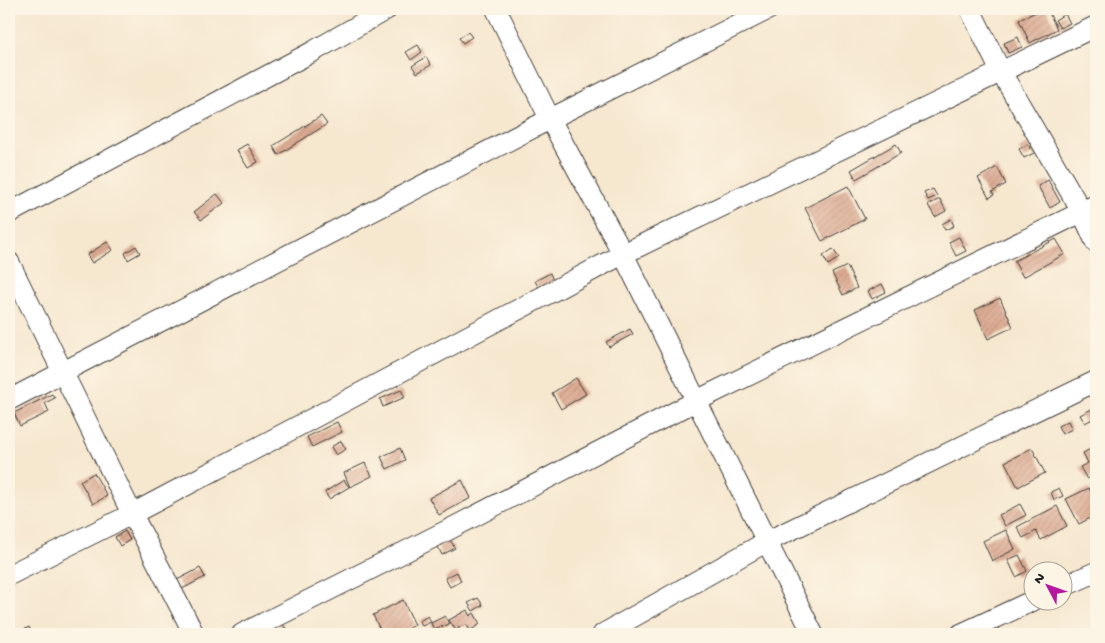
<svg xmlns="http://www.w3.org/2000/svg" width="1105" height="643" font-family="'Gochi Hand',sans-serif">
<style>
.building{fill:url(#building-hatch)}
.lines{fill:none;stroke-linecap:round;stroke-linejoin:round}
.minor-casing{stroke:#3d3a37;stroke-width:22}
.minor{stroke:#fff;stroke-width:20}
</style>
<defs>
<pattern id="building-hatch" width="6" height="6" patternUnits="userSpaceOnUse" patternTransform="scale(1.25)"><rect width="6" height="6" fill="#ddab93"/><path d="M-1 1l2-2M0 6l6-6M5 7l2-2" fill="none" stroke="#bd937e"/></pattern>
</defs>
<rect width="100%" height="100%" fill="#fcf5e5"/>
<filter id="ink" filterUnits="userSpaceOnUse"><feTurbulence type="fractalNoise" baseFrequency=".02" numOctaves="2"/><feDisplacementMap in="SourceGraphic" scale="10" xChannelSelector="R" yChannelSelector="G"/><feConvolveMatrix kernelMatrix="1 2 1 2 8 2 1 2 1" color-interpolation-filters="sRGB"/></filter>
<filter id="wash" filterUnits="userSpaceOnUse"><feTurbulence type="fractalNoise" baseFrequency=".0096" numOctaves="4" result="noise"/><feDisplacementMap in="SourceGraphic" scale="20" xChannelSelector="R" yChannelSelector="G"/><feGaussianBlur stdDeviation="1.12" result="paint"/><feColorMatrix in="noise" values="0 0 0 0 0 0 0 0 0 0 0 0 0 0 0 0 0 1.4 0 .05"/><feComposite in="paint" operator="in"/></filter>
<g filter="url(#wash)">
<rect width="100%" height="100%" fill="#f6e7cf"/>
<g id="blocks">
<g class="building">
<polygon points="1042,9 1047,9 1057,29 1030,43 1019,20"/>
<polygon points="1065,14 1070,23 1060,28 1055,20"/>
<polygon points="468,32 472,37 463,43 459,38"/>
<polygon points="1018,37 1022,47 1008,53 1004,43"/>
<polygon points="418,45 422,52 411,60 406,52"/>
<polygon points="426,57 431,65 417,73 412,66"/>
<polygon points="321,116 327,124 278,155 273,146"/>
<polygon points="247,144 258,162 248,168 237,150"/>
<polygon points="896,144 901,153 856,179 851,170"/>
<polygon points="1028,144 1034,153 1024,158 1019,149"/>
<polygon points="997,167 1006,184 992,192 994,195 989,198 978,178"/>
<polygon points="1048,180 1060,202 1050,208 1038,186"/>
<polygon points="848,186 865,219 822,241 805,208"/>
<polygon points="933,189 937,196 928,200 924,193"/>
<polygon points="217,194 224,203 201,220 194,212"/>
<polygon points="940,199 946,211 935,217 928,205"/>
<polygon points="951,219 954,226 945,230 942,224"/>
<polygon points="959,237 966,251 956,256 949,242"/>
<polygon points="1056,239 1065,254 1023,277 1014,261"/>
<polygon points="107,242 113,250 92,263 87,255"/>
<polygon points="136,246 140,253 128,260 125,253"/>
<polygon points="833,249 839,258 828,265 823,256"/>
<polygon points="847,266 857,288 843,295 832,273"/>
<polygon points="550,273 554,283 540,290 535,281"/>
<polygon points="882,284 886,292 872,299 868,291"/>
<polygon points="1000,298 1013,327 988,339 975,310"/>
<polygon points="630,329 633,334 609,347 606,342"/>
<polygon points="576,378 586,394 561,409 552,393"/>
<polygon points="401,390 405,397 383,407 380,399"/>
<polygon points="52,394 55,398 45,403 49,412 20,426 14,413"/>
<polygon points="1092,409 1096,417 1085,423 1080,415"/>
<polygon points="1068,421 1072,429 1062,434 1058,426"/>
<polygon points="337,422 342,432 312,447 307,437"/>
<polygon points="341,441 346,449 336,455 331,447"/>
<polygon points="1096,446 1096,474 1087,479 1080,467 1088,463 1083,453"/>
<polygon points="400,448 405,460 387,469 381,457"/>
<polygon points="1032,448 1045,473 1018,487 1005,462"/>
<polygon points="365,463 372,476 350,487 344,473"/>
<polygon points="94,473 107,496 93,504 80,481"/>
<polygon points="344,480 349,487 329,499 325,492"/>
<polygon points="462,480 471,498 439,515 429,498"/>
<polygon points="1096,484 1096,497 1091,486"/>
<polygon points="1059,488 1063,496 1054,500 1051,492"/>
<polygon points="1089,488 1096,503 1096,515 1079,524 1066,499"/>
<polygon points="1020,504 1026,515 1005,526 999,515"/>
<polygon points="1057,506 1067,526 1041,540 1036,531 1023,538 1017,527"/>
<polygon points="1006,530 1015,549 992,561 983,541"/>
<polygon points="125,531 130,540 120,546 115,537"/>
<polygon points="450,540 455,548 442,555 438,547"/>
<polygon points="1019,555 1027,571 1016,577 1008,560"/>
<polygon points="200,568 205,577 182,589 177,580"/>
<polygon points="457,572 461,581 450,587 445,578"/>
<polygon points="478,598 483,605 473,611 468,603"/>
<polygon points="403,600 415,625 397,634 382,634 373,615"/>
<polygon points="467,610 470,616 474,613 480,624 470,631 467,625 462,626 458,628 462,634 449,634 455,629 449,620"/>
<polygon points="428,616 431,622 422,626 419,621"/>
<polygon points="445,616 449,624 434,630 431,623"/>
<polygon points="283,624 286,630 278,634 275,629"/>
<polygon points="29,627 32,634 16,634"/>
</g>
</g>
</g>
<g filter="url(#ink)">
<use href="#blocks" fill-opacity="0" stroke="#3d3a37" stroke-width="1"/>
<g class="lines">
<defs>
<g id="minor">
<polyline points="496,9 550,119 623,254 813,634"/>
<polyline points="970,9 1001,72 1082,212 1096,243"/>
<polyline points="9,213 312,52 387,9"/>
<polyline points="9,262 132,514 194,634"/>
<polyline points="9,400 550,119 769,9"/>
<polyline points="9,575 132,514 623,254 1096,26"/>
<polyline points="1062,587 1096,572"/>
<polyline points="242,634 450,529 696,401 1096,205"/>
<polyline points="603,634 766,542 1096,381"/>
<polyline points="961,634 1034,600"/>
</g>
</defs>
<use href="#minor" class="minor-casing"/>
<use href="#minor" class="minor"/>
</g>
</g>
<rect width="1105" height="643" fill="none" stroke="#fcf5e5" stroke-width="30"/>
<g transform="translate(1048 586) rotate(311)"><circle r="24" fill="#fcf5e5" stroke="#a29e95"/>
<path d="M0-4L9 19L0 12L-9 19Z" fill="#b5179e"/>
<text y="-8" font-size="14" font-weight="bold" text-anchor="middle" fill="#1c1c1c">N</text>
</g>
</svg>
